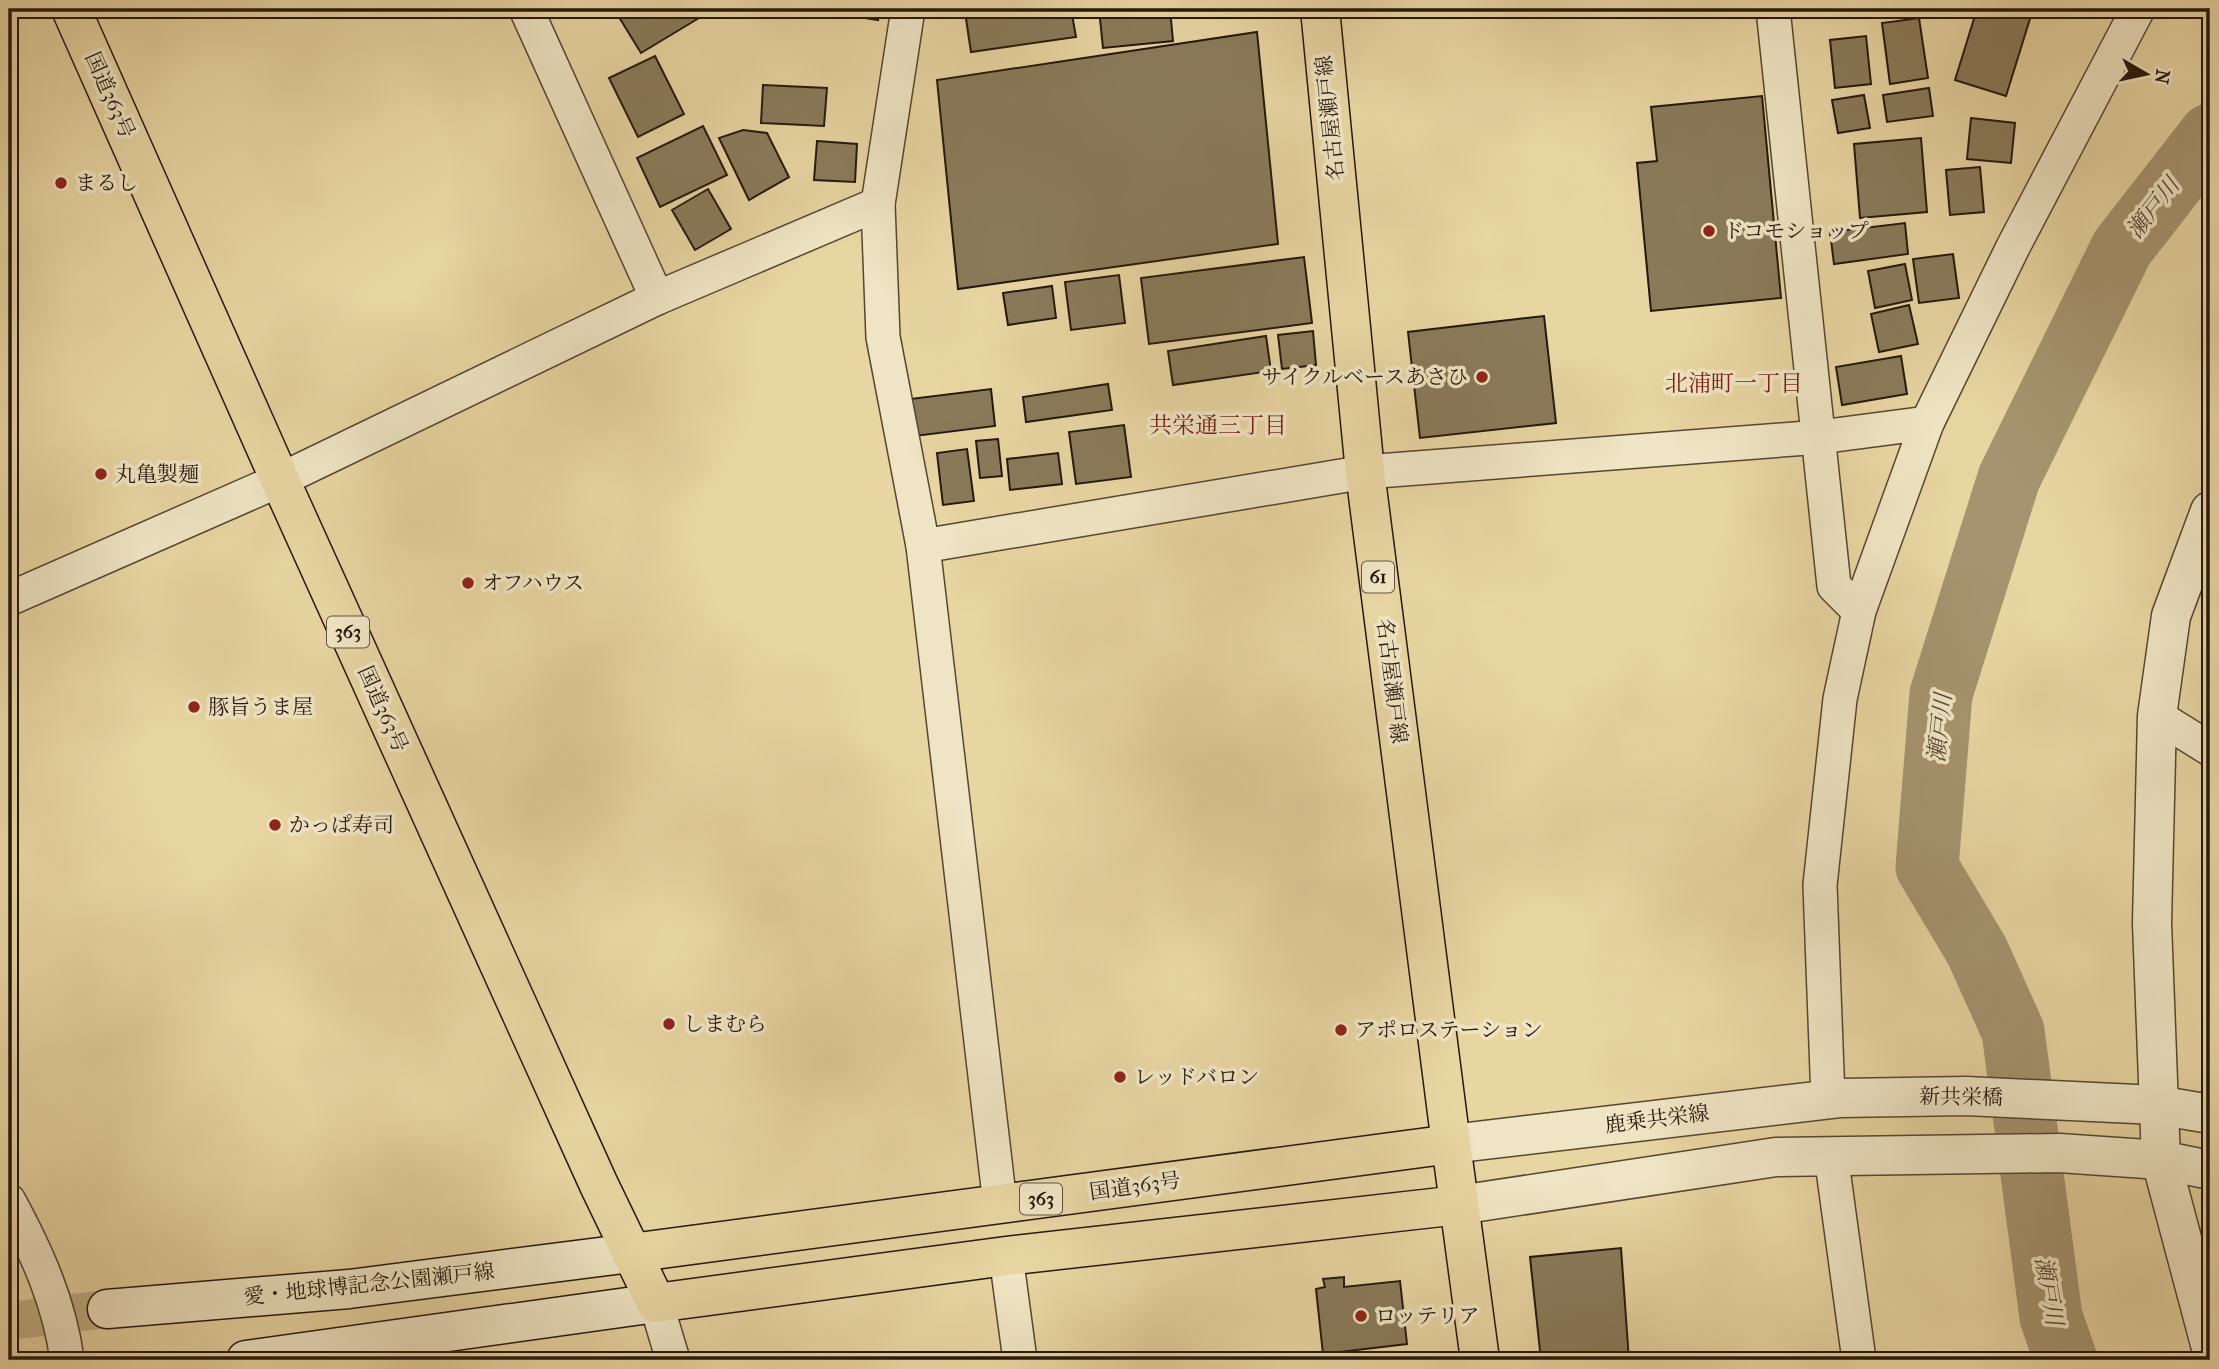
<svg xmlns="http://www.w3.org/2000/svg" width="2219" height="1369" font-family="'IM FELL French Canon','Noto Serif JP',serif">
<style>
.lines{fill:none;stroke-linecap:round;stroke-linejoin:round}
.river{stroke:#a5946f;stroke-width:63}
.building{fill:#8a7a5a;stroke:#26170d;stroke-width:2}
.secondary-tunnel{stroke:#c0af84;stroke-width:38;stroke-dasharray:38 19;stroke-linecap:butt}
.minor-casing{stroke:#564632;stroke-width:36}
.tertiary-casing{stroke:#564632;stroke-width:41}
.secondary-casing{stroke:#26170d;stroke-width:41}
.primary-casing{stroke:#26170d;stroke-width:41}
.trunk-casing{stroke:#26170d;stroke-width:41}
.minor{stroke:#efe4c3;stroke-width:33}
.tertiary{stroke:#efe4c3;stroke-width:38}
.secondary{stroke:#efe4c3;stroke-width:38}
.primary{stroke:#e7d5a2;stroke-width:38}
.trunk{stroke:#e7d5a2;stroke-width:38}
.poi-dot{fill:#8f2418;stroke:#efe4c3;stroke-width:2.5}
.labels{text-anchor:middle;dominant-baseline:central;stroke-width:7;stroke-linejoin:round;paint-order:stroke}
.shield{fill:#efe4c3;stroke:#625444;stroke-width:2}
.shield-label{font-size:19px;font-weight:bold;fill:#26170d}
.street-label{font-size:21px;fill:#26170d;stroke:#efe4c3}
.poi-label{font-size:21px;fill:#26170d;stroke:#efe4c3;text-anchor:start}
.water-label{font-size:23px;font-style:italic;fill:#594934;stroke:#efe4c3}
.neighbourhood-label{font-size:23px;fill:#7a1f14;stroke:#efe4c3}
</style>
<rect width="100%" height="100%" fill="#e7d5a2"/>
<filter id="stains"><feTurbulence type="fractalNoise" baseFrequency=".00286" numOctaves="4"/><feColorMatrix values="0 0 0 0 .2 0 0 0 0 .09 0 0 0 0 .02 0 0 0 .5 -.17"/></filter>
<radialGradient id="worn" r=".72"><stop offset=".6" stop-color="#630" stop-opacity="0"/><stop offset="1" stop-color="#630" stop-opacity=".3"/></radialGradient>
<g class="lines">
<polyline class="river" points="2066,1360 2051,1317 2013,1031 1977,951 1927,867 1941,694 2009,478 2122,248 2210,135"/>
</g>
<g class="building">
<polygon points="614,9 694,9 699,18 641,53"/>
<polygon points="760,9 812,9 811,15"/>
<polygon points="834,9 880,9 878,20 833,13"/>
<polygon points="984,9 1071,9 1076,37 971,52 965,12"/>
<polygon points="1099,9 1170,9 1173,41 1103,48"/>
<polygon points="1394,9 1459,9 1395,16"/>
<polygon points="1855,9 1897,9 1898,12 1856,18"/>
<polygon points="1977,9 2033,9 2006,96 1955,80"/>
<polygon points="1919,18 1928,78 1890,84 1882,23"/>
<polygon points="1257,32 1278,244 958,289 937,80"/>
<polygon points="1866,36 1871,84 1835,88 1830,40"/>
<polygon points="655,56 684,114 638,137 609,78"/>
<polygon points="763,85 827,88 824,126 761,123"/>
<polygon points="1929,88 1933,116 1887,122 1883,95"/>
<polygon points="1864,95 1870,128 1838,133 1832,100"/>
<polygon points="1762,96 1781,298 1651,311 1637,163 1657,161 1651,107"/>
<polygon points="1971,118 2015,123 2011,163 1967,159"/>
<polygon points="703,126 727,175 660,207 637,158"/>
<polygon points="743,130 767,133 789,177 749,200 719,138"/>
<polygon points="1921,138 1927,212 1860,218 1854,144"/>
<polygon points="817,141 857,144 855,182 814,180"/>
<polygon points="1980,167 1984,212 1950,215 1946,170"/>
<polygon points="708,189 731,229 695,250 672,210"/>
<polygon points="1905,223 1908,254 1834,264 1830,232"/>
<polygon points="1953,254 1959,298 1919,303 1913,259"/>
<polygon points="1304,257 1312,323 1149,344 1141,278"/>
<polygon points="1905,264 1912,300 1875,308 1868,271"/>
<polygon points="1119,275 1125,323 1071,330 1065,282"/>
<polygon points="1052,286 1056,318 1008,325 1003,293"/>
<polygon points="1909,305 1918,344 1879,352 1871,314"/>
<polygon points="1544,316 1556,423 1420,438 1408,332"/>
<polygon points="1313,331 1316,365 1282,369 1278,335"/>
<polygon points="1266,336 1271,371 1173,385 1168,351"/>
<polygon points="1901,356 1907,394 1842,405 1836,367"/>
<polygon points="1108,384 1112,410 1026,422 1023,397"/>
<polygon points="991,389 995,426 915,436 910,399"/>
<polygon points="1124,425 1131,477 1076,484 1069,432"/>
<polygon points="998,439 1002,476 980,478 976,441"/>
<polygon points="967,449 974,501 943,505 937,453"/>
<polygon points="1058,453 1062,484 1010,490 1007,459"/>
<polygon points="1621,1248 1629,1360 1541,1360 1530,1257"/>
<polygon points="1344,1277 1344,1287 1400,1281 1407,1344 1323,1354 1316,1289 1325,1287 1323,1279"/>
</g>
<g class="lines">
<polyline class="secondary-tunnel" points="9,1321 107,1309"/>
<defs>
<g id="minor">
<polyline points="526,9 657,298"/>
<polyline points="908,9 878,204 883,337 923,546 1000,1204"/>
<polyline points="1773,9 1834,586 1859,611"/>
<polyline points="923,546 1365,472 1820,437 1927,423"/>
<polyline points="9,599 280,480 657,298 878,204"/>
<polyline points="2157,716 2210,749"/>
<polyline points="1828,1099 1820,885 1840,699 1859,611 1927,423 2013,247 2138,9"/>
<polyline points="1831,1155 1859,1360"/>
<path d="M 9,1201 C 36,1251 60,1303 67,1360"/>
<polyline points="1006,1256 1020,1360"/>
<polyline points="656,1303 673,1360"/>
</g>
<g id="tertiary">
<polyline points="2210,511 2171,616 2157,716 2152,923 2161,1160 2210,1344"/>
<polyline points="1451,1144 1841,1098 1966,1096 2157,1105 2210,1114"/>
<polyline points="1459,1205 1776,1157 2059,1153 2161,1160 2210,1170"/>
</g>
<g id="secondary">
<polyline points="107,1309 349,1289 631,1253"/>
<polyline points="246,1360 656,1303"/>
</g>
<polyline id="primary" points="1320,9 1365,472 1451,1144"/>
<g id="trunk">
<polyline points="71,9 280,480 599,1185 656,1303 1006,1256 1459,1205"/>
<polyline points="631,1253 1451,1144 1480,1360"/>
</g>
</defs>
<use href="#minor" class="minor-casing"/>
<use href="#tertiary" class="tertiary-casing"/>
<use href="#secondary" class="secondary-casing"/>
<use href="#primary" class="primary-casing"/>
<use href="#trunk" class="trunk-casing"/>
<use href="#minor" class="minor"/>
<use href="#tertiary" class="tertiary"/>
<use href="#secondary" class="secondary"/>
<use href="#primary" class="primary"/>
<use href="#trunk" class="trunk"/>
</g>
<g class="poi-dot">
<circle cx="61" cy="183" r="7"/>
<circle cx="1709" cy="231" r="7"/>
<circle cx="1482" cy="377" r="7"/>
<circle cx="101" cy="474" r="7"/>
<circle cx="468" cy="583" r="7"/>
<circle cx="194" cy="707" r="7"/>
<circle cx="275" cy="825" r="7"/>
<circle cx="669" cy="1024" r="7"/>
<circle cx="1341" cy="1030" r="7"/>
<circle cx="1120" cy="1077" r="7"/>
<circle cx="1361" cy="1316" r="7"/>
</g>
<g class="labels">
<g class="shield">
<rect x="1362" y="561.5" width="32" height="31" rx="5"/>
<rect x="327" y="616.5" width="42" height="31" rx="5"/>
<rect x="1020" y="1183.5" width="42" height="31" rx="5"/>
</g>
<g class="shield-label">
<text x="1378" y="577">61</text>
<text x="348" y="632">363</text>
<text x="1041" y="1199">363</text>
</g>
<g class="street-label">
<text transform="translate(110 95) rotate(66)">国道363号</text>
<text transform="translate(1330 118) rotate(-96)">名古屋瀬戸線</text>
<text transform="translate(1392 681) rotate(83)">名古屋瀬戸線</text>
<text transform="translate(383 709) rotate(66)">国道363号</text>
<text transform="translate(1961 1097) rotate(1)">新共栄橋</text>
<text transform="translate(1657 1119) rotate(-7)">鹿乗共栄線</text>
<text transform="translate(1135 1186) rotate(-8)">国道363号</text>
<text transform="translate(369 1284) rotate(-6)">愛・地球博記念公園瀬戸線</text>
</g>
<g class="poi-label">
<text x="75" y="183">まるし</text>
<text x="1723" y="231">ドコモショップ</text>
<text x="1468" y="377" text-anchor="end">サイクルベースあさひ</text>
<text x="115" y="474">丸亀製麺</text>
<text x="482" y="583">オフハウス</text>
<text x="208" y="707">豚旨うま屋</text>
<text x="289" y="825">かっぱ寿司</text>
<text x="683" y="1024">しまむら</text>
<text x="1355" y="1030">アポロステーション</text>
<text x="1134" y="1077">レッドバロン</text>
<text x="1375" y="1316">ロッテリア</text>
</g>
<g class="water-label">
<text transform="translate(2153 208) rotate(-52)">瀬戸川</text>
<text transform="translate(1940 728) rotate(-84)">瀬戸川</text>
<text transform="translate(2049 1291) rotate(80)">瀬戸川</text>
</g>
<g class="neighbourhood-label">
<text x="1734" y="383">北浦町一丁目</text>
<text x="1218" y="425">共栄通三丁目</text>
</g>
</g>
<rect width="2219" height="1369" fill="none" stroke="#e7d5a2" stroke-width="35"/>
<rect x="10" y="10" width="2198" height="1348" fill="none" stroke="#26170d" stroke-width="3.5"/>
<rect x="18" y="18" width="2184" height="1334" fill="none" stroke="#26170d" stroke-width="2"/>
<g transform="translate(2146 74) rotate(99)" stroke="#efe4c3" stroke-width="5" paint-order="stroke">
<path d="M0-5L12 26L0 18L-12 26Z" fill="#26170d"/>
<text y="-10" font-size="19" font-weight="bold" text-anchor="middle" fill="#26170d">N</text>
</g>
<rect width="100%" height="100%" filter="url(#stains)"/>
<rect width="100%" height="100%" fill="url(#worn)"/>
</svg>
